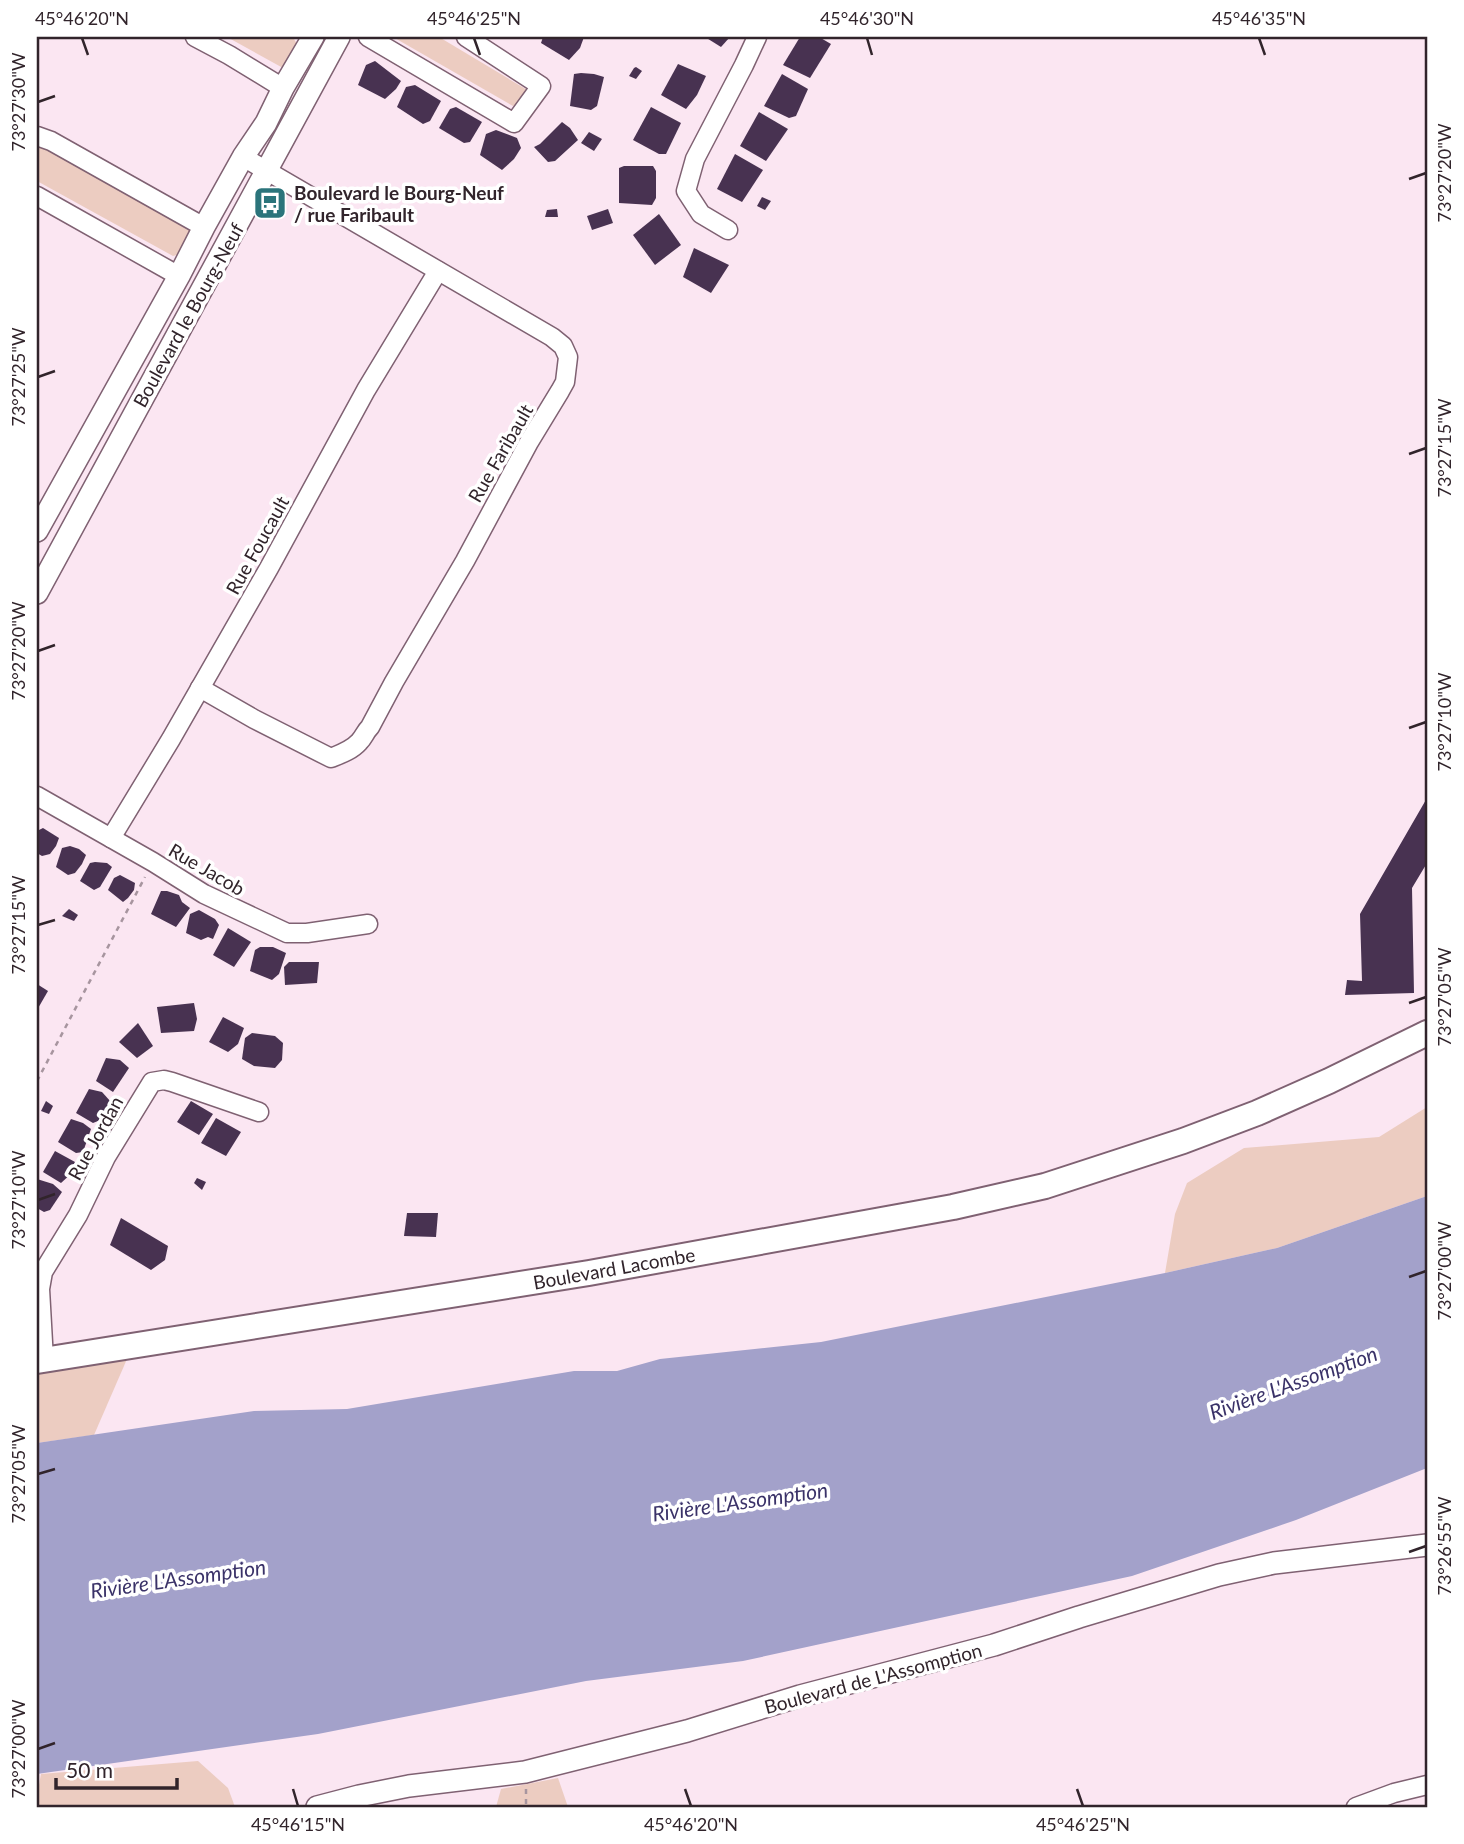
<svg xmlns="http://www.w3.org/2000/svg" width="1464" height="1844" font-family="Lato,sans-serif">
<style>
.green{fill:#ecccc1}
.water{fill:#a3a1ca}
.building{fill:#483251}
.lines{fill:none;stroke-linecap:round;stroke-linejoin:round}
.minor-casing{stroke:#7f6172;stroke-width:21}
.tertiary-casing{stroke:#7f6172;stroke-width:24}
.secondary-casing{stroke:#7f6172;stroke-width:28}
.path{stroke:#a7959f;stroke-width:2.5;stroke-dasharray:5 5;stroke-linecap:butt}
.minor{stroke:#fff;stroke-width:18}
.tertiary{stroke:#fff;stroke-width:21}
.secondary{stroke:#fff;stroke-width:24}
.ticks{fill:none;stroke:#31242b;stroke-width:2.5}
.labels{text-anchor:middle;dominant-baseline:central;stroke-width:7;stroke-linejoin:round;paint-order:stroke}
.poi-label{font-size:19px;font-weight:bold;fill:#31242b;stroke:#fff;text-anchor:start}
.street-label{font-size:19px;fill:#31242b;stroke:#fff}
.water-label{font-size:21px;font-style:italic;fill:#3a3268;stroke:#fff}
.neatline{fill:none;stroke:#31242b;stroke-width:2.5}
.ticks-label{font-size:18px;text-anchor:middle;fill:#31242b}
</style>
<rect width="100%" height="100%" fill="#fbe6f2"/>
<g class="green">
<polygon points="227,37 293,37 299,48 283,68"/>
<polygon points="393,37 439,37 529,91 526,100 513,106"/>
<polygon points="37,142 192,226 185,253 173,256 37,181"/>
<polygon points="1427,1107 1427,1196 1277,1248 1165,1273 1175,1214 1187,1183 1244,1148 1379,1137"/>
<polygon points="137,1336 94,1435 37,1443 37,1361"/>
<polygon points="198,1761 228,1788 235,1807 37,1807 37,1796 41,1774"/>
<polygon points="558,1778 568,1807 496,1807 501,1789"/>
</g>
<polygon class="water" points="1427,1196 1427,1468 1296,1520 1132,1576 743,1661 586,1681 318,1734 37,1774 37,1443 254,1411 347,1409 574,1371 617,1371 660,1359 821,1342 1165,1273 1277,1248"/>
<g class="building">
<polygon points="543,37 584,37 580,48 569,60 541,43"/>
<polygon points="705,37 730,37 721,47"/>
<polygon points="800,37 819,37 831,44 810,78 783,65"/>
<polygon points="375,61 401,81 396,89 385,99 358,85 366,65"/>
<polygon points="678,64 706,76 697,95 686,109 661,95"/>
<polygon points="636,67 642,71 636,79 629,76 634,68"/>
<polygon points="581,73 594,74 604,77 597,106 591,110 570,106 574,74"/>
<polygon points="782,74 808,89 796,116 789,118 764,106"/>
<polygon points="415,85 441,101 430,121 423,124 397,107 406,87"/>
<polygon points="456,107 482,122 470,142 464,143 439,128 450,109"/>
<polygon points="651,107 681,123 666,154 659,154 633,140"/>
<polygon points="759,112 788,129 766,161 740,146"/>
<polygon points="562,122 570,128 578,140 555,161 548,162 534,147 540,144"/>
<polygon points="496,130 517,138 521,148 514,159 502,170 480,155 486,134"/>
<polygon points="589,132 602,139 594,151 581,143"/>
<polygon points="735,154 763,170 742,202 717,189"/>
<polygon points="624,166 653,166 656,171 656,198 652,205 619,203 619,168"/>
<polygon points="762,197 771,201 765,210 757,206"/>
<polygon points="557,209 558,217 545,217 547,210"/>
<polygon points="608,209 613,223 592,230 587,216"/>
<polygon points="659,214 681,245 655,265 633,235"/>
<polygon points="694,248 729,265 711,293 683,277"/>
<polygon points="1427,798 1427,863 1412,888 1414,993 1345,995 1347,980 1362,981 1360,914"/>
<polygon points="43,828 59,838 56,846 50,854 42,856 37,853 37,831"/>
<polygon points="70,846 79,849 86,855 82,864 75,873 68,875 56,867 62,848"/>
<polygon points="95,862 107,863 112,867 100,887 94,890 80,881 90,863"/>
<polygon points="120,875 135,883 134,890 128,898 123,902 108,890 114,878"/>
<polygon points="161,891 167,891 179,895 182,902 190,908 176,927 151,914"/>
<polygon points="69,909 78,915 74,921 62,916"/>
<polygon points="199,910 215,919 219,925 213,939 208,937 201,940 186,933 190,914"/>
<polygon points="228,928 251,942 234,967 213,955"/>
<polygon points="260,947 273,947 286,953 279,974 272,980 250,971 255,950"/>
<polygon points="289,962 319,962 317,983 285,985 284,967"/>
<polygon points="37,984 48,991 37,1010"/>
<polygon points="194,1003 197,1019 194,1031 161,1033 157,1007"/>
<polygon points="223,1017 244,1028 238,1044 228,1052 209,1042"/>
<polygon points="138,1023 153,1046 137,1058 119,1042"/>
<polygon points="252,1033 275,1036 283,1043 282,1060 275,1068 254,1066 242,1059 245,1038"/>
<polygon points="106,1058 120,1060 129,1068 113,1092 96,1081"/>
<polygon points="89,1089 102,1092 111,1102 98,1121 93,1123 76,1113"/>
<polygon points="46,1101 53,1106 49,1114 41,1111"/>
<polygon points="191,1101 213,1114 199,1135 177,1122"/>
<polygon points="216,1118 241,1132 226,1156 201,1143"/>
<polygon points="71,1119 83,1123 91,1129 83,1152 76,1153 58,1142"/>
<polygon points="55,1151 75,1162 72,1173 61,1183 43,1172"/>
<polygon points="197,1178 206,1182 202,1190 194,1183"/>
<polygon points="37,1179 53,1184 62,1192 50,1210 44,1212 37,1208"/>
<polygon points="407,1213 438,1213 436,1237 404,1236"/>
<polygon points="121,1218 168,1246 165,1260 151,1270 110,1245"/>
</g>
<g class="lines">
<defs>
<g id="minor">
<polyline points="195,37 229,55 283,88"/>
<polyline points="368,37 514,123 541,86 466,37"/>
<polyline points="37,136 51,141 204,227"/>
<polyline points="37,196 179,276"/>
<polyline points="728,230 701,214 686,191 695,159 744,65 757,37"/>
<path d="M 200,688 L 254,719 L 331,758 C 341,754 352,750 359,742 C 364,737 365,732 370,727 L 394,682 L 465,561 L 529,442 L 560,391 L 565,382 L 568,357 L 563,346 L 552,337 L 243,157"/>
<polyline points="37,796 153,862 204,894 287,933 307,933 368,924"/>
<polyline points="111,838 171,739 269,568 366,390 438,271"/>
<polyline points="44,1360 40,1289 43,1272 78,1215 106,1157 152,1082 164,1080 172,1082 259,1112"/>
<polyline points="1356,1807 1394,1793 1427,1785"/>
</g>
<g id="tertiary">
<polyline points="37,531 179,276 204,227 243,157 266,123 283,88 313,37"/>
<polyline points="37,593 339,37"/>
<polyline points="317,1807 359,1796 409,1786 525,1772 687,1731 800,1696 994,1645 1079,1617 1219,1575 1274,1563 1427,1545"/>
</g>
<polyline id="secondary" points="37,1361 589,1273 953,1207 1045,1186 1183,1141 1257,1113 1329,1081 1427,1033"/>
</defs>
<use href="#minor" class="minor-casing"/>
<use href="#tertiary" class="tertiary-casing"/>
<use href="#secondary" class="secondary-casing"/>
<g class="path">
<polyline points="37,1081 145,877"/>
<polyline points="526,1789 526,1807"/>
</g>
<use href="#minor" class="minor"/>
<use href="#tertiary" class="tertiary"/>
<use href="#secondary" class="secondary"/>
</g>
<path class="ticks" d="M 82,38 L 88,55M 474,38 L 480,55M 867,38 L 872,55M 1259,38 L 1265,55M 38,102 L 55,96M 1409,179 L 1426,173M 38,377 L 55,371M 1409,454 L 1426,448M 38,651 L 55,645M 1409,728 L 1426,722M 38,925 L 55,920M 1409,1003 L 1426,997M 38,1200 L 55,1194M 1409,1277 L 1426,1271M 38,1474 L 55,1469M 1409,1552 L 1426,1546M 38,1749 L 55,1743M 293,1789 L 298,1806M 685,1789 L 691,1806M 1077,1789 L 1083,1806"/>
<defs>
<symbol id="bus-square" viewBox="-11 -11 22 22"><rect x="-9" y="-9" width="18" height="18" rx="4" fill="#2b747b" stroke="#fff"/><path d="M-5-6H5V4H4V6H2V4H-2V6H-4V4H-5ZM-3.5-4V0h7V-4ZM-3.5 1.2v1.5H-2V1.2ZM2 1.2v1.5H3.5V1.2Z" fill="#fff"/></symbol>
</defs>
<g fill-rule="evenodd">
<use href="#bus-square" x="251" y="184" width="38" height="38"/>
</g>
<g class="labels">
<g class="poi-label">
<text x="294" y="192">Boulevard le Bourg-Neuf<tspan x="294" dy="22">/ rue Faribault</tspan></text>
</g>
<g class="street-label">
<text transform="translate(188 315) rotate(-61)">Boulevard le Bourg-Neuf</text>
<text transform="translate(500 453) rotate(-60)">Rue Faribault</text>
<text transform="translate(257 545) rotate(-61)">Rue Foucault</text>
<text transform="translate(207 869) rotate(30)">Rue Jacob</text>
<text transform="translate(95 1138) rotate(-61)">Rue Jordan</text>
<text transform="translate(614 1268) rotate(-10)">Boulevard Lacombe</text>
<text transform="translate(873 1678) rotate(-15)">Boulevard de L'Assomption</text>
</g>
<g class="water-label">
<text transform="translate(1293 1382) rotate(-20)">Rivière L'Assomption</text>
<text transform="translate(740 1501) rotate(-8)">Rivière L'Assomption</text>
<text transform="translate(178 1578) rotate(-8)">Rivière L'Assomption</text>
</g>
</g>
<rect width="1464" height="1844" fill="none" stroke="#ffffff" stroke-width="77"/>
<path d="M56 1778v10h121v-10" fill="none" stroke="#31242b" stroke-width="3.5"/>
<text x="66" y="1778" font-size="21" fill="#31242b" stroke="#ffffff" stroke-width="5" paint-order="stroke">50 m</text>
<rect x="38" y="38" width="1388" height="1768" class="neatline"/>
<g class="ticks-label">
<text x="82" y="25">45°46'20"N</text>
<text x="474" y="25">45°46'25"N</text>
<text x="867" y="25">45°46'30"N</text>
<text x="1259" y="25">45°46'35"N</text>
<text transform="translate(19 102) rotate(-90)" y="6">73°27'30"W</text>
<text transform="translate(1445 173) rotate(-90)" y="6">73°27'20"W</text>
<text transform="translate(19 377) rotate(-90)" y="6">73°27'25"W</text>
<text transform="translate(1445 448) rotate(-90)" y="6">73°27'15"W</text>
<text transform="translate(19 651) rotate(-90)" y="6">73°27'20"W</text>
<text transform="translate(1445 722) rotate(-90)" y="6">73°27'10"W</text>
<text transform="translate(19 925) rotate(-90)" y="6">73°27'15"W</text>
<text transform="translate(1445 997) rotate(-90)" y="6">73°27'05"W</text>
<text transform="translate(19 1200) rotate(-90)" y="6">73°27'10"W</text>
<text transform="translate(1445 1271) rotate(-90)" y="6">73°27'00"W</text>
<text transform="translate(19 1474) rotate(-90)" y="6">73°27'05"W</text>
<text transform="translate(1445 1546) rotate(-90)" y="6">73°26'55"W</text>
<text transform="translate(19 1749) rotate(-90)" y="6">73°27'00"W</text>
<text x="298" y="1831">45°46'15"N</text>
<text x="691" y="1831">45°46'20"N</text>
<text x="1083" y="1831">45°46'25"N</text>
</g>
</svg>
